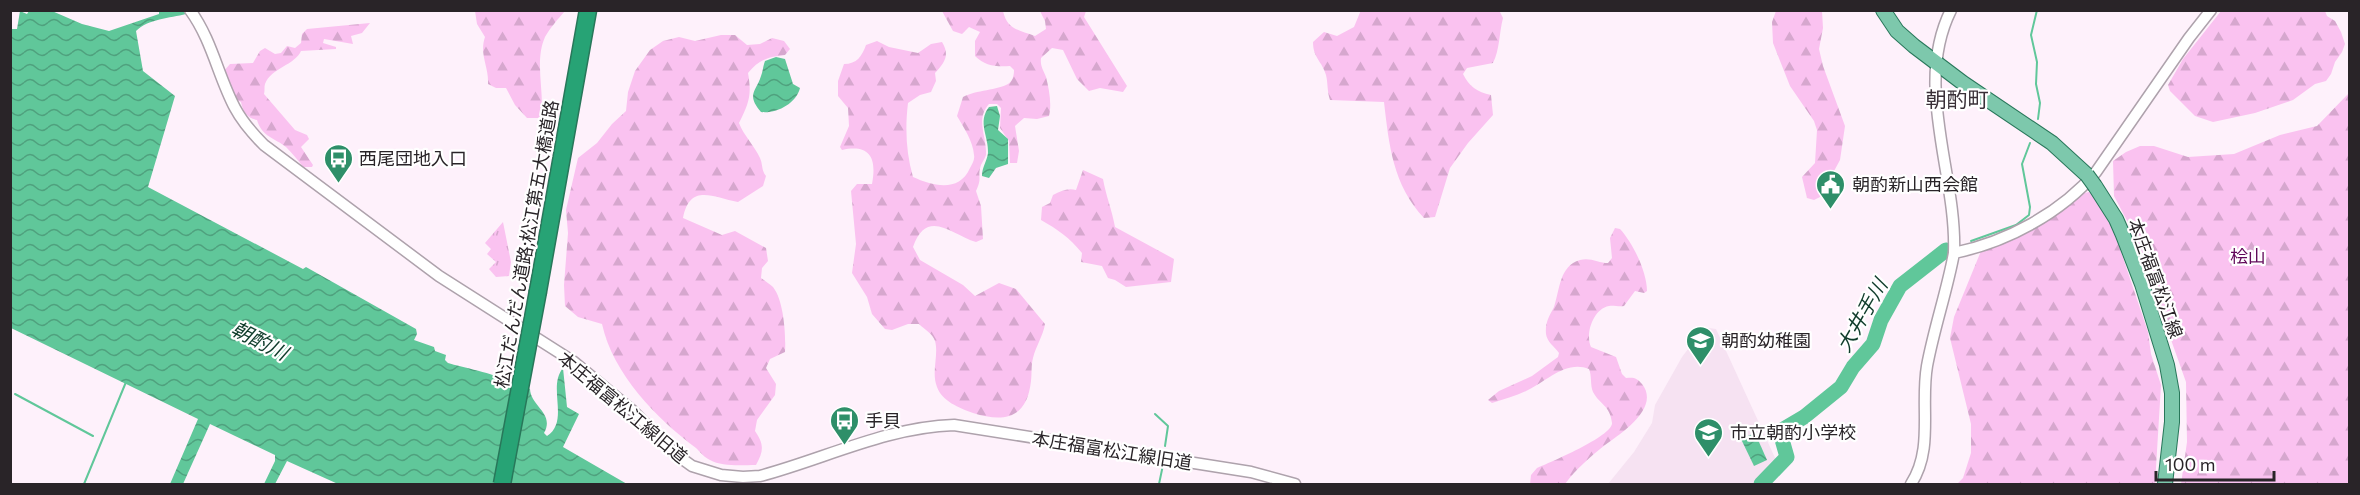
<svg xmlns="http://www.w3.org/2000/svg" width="2360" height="495" font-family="Commissioner,'Noto Sans JP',sans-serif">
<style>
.built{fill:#f6e2f2}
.grass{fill:url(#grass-tufts)}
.forest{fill:url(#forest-firs)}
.water{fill:url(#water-waves)}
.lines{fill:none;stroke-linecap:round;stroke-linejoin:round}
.stream{stroke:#60c79a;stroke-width:2}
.river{stroke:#60c79a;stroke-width:15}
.minor-casing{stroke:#aea2ac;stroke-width:13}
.major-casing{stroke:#28775a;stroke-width:16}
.highway-casing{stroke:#28775a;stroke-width:19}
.minor{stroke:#fff;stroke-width:10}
.major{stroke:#7dc8ac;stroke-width:14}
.highway{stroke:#27a375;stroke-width:16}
.major-bridge-casing{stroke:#28775a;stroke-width:16;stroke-linecap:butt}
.highway-bridge-casing{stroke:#28775a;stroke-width:19;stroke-linecap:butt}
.major-bridge{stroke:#7dc8ac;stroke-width:14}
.highway-bridge{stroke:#27a375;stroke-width:16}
.labels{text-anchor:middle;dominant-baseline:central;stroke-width:4.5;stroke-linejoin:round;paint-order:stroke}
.poi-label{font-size:18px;fill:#292428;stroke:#fff;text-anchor:start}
.street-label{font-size:18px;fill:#292428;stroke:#fff}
.park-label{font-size:18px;fill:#61095a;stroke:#fff}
.water-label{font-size:20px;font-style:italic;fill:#0f3c2b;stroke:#fff}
.quarter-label{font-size:21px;fill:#3a3038;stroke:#fff}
</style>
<defs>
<pattern id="grass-tufts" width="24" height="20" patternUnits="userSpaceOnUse" patternTransform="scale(1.5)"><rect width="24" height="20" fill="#fac2f0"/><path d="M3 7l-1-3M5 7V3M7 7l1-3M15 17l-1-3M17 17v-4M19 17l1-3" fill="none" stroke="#d6a7ce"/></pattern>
<pattern id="forest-firs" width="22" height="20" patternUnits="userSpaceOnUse" patternTransform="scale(1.5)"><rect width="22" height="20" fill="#fac2f0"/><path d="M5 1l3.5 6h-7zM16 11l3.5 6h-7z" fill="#d6a7ce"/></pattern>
<pattern id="water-waves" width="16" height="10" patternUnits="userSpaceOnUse" patternTransform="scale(1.5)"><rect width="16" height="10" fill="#60c79a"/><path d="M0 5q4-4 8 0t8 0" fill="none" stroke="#4fa17e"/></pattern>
</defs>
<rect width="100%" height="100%" fill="#fef1fb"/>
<polygon class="built" points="1709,328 1716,329 1776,460 1756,484 1608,484 1634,452 1652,423 1655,405 1682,357 1698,336"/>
<polygon class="grass" points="503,222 511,262 509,276 496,277 489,269 496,262 487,254 491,249 485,243"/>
<g class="forest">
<path d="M 1361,10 L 1499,10 L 1503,18 C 1499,33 1500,49 1493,63 L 1467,68 L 1463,74 C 1469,86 1477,92 1491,95 L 1493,115 L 1468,143 L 1450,168 L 1435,217 L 1424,218 C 1393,185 1389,145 1384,102 L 1330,100 C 1327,91 1328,83 1326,75 C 1322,61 1313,58 1313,42 L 1324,32 L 1337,36 L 1354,27 Z"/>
<path d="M 475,11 L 565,11 C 558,19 550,28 545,37 C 534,62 545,92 541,118 L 527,118 L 515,105 L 506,88 L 496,88 L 488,84 C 489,66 479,55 485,37 L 477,24 Z"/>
<path d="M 942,11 L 1003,11 C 1007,29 1018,30 1035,36 L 1046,29 L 1045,21 L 1040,11 L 1086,11 L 1084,17 L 1127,86 L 1123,92 L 1100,88 L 1089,91 L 1077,79 L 1063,50 L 1052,48 L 1041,58 C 1040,66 1043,69 1046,77 C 1049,89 1052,104 1049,116 L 1037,119 L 1024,118 L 1015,126 L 1019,151 L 1017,163 L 1010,163 L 1009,141 L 1000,128 L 1001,108 L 997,104 L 989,104 C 975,120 987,136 986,155 C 985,159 981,163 980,168 C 978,179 982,178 976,191 L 981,206 L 983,239 L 976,242 C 952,235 927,207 913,247 L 920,260 L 963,285 L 975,296 L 999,283 L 1016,289 L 1045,324 C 1043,336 1036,346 1033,358 C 1031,365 1032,374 1031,381 C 1027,418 1005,423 973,413 C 959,408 942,401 937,387 C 931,372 939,355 935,341 C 933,334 924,329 919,324 L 908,324 L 892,330 L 885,329 L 872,314 L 867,297 L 852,273 L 856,244 L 851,191 L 857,184 L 872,184 C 877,158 870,144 842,150 L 840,147 L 849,126 L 848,108 L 838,96 L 838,81 L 844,64 C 857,64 862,56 866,45 L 877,41 L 889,47 L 918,53 L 931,44 L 942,42 C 950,55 945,62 935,73 L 936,81 L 931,92 L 920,95 L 908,103 C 905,128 906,153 913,177 C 933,186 959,193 970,168 C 972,164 975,160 974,155 C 973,141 964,128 957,116 L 963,97 C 976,90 998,90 1008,84 C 1013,81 1014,75 1014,70 L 1010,66 C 996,67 985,66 975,56 L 975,41 L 980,32 L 969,27 L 962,34 L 953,31 Z"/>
<polygon points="1776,11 1822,11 1823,28 1819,49 1823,66 1845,126 1840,160 1820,197 1814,200 1807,198 1802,177 1815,163 1817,130 1814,121 1790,86 1773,43 1772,22"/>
<polygon points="2221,11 2325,11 2327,16 2335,21 2341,32 2345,44 2342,52 2335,62 2331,74 2326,81 2315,84 2293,100 2255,113 2213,122 2195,116 2170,91 2168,85 2183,59"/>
<path d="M 370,23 L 362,33 L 351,36 L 353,44 L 324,39 L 323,43 L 336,47 L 336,49 L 301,51 C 295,65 271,68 265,84 C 264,87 265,90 264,94 L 295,130 L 307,135 L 309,139 L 301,147 L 313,165 L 312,167 L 303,167 C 298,160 292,153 286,147 C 275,138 262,137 257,120 C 247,118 243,112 241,102 L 237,100 L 223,72 L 230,64 L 253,63 L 260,51 L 265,48 L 275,54 L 281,53 L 287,46 L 295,48 L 301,43 L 302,34 L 307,29 Z"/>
<path d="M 721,35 L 735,35 L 747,45 L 760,44 L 772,38 L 784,41 L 790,49 L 785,55 C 767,57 759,60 748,73 C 752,95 749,103 739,123 C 744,136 754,145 760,158 C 763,164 761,170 766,176 L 763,186 L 738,202 C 712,197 690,183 683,218 L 722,235 L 735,231 L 766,248 L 768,261 L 762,268 L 761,278 C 765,281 770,284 773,287 C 784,301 786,335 785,352 L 770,359 L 766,368 L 776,384 L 775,395 L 757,420 L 755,431 C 764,444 764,451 756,465 C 742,465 722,467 710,460 C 705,458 700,452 696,448 C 656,418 613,374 602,324 L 578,317 L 565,306 L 564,285 L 568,233 L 566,210 L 578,158 L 597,143 L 612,124 L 626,111 L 628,92 L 635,71 L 650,50 L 663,41 L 679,37 L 695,41 Z"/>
<polygon points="2349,93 2349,484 2181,484 2187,442 2186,382 2132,230 2114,196 2113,161 2126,152 2140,146 2154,146 2188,157 2234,154 2280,135 2317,126"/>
<path d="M 1083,170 L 1103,179 C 1106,196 1112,210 1115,227 L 1174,259 L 1171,282 L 1126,287 L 1115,280 L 1108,278 L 1102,266 L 1081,262 L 1082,253 C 1070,238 1057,229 1041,220 L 1042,207 L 1050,203 L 1053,195 C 1061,191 1067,188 1076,190 Z"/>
<polygon points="2089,192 2095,195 2109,216 2148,332 2151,354 2161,385 2155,484 1957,484 1963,478 1971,453 1971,424 1950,338 1954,317 1981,251 2080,194"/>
<path d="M 1615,228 L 1620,229 C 1633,243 1647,272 1647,291 L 1644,293 L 1635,291 L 1624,306 C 1619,307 1613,305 1609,306 C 1593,309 1585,334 1591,347 L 1616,357 L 1622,374 L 1626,378 C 1634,377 1637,378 1642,384 C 1661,408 1620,434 1605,445 C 1590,457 1576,469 1565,484 L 1530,484 L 1531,475 L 1537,468 C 1549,463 1613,436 1612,423 C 1610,405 1600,405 1593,392 C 1590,385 1592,376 1589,369 C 1566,360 1547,381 1528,390 C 1517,396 1504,399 1492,403 L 1488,400 L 1499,391 L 1532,376 L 1558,357 L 1559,353 C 1554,346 1547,342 1546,334 C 1545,322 1549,317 1554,307 C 1560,290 1559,266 1580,260 C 1590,257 1599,263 1608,263 L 1612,258 L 1610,238 Z"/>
</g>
<g class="water">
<path d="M 20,11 L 27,14 L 29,11 L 52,11 L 82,24 L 109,31 L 159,14 L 159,11 L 183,11 L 186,14 C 170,18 148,19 136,31 L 143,71 L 175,96 L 148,187 L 303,269 L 306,267 L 416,329 L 417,334 L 414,340 L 434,347 L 435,351 L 446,355 L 445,360 L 448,363 C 461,367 497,374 504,380 L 511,379 L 530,389 C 531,407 555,413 544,433 L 547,436 C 570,421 547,387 563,368 L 567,407 L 579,414 L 563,447 L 627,484 L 338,484 L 287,461 L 275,484 L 264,484 L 275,461 L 275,455 L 210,424 L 183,484 L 170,484 L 198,419 L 11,328 L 10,29 L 17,29 Z"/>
<path d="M 776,57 L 785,59 L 793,84 L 800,88 C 796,104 776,114 761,112 C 746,94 756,92 761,76 C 763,71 763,66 765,61 Z"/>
<path d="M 997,106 L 1000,116 L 998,130 L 1008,139 L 1008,164 L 996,168 L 989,178 L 982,176 C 982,167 987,161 988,153 C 989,137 977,122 989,107 Z"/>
<polygon points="1755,433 1767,460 1754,466 1741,439"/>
</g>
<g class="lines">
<g class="stream">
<polyline points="2037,10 2031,35 2037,62 2036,84 2040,103 2038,119"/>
<polyline points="1971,241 2016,225 2029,215 2030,207 2022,164 2030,143"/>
<polyline points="15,394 93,436"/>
<polyline points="1155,414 1168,426 1165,446"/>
<polyline points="84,484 126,382"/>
<polyline points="1159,484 1163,465"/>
</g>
<polyline class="river" points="1761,484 1787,457 1781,436 1782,430 1804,417 1841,387 1853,367 1873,344 1881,320 1900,286 1946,250"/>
<defs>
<g id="minor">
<path d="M 190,10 C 212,40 218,76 235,108 C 243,123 253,134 264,145 L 439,276 L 574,362 L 633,411 L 674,453 L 692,466 L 721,475 L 743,477 L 760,476 C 824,459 887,427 954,425 L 1251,472 L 1295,484"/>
<path d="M 1951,10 C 1913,86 1957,173 1954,253"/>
<path d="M 1911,484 C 1934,449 1920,406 1927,366 C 1934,328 1947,291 1954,253 C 2007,242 2061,213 2096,172 L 2189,38 L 2211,10"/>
</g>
<g id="major">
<polyline points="1883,10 1897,31 1914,46 1963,83 2052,143 2087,175"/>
<polyline points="2095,186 2116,219 2123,235 2142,284 2167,365 2172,393 2172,422 2165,484"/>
</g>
<polyline id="highway" points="538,291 588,10"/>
</defs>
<use href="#minor" class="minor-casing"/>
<use href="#major" class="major-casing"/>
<use href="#highway" class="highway-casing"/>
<use href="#minor" class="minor"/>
<use href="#major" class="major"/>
<use href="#highway" class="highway"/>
<defs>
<polyline id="major-bridge" points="2087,175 2095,186"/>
<polyline id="highway-bridge" points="502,484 538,291"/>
</defs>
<use href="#major-bridge" class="major-bridge-casing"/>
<use href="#highway-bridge" class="highway-bridge-casing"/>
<use href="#major-bridge" class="major-bridge"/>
<use href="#highway-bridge" class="highway-bridge"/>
</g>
<defs>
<symbol id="bus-pin" viewBox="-11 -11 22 30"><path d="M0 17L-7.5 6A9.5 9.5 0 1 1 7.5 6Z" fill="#2e8f69" stroke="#fff"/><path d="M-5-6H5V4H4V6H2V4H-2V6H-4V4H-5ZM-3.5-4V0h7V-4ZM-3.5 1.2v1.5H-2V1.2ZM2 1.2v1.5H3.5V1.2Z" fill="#fff"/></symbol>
<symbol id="civic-pin" viewBox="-11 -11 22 30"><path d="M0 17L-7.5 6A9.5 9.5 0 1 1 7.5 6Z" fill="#2e8f69" stroke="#fff"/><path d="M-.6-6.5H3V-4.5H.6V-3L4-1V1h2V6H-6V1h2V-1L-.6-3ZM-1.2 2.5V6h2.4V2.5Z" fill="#fff"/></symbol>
<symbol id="school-pin" viewBox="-11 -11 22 30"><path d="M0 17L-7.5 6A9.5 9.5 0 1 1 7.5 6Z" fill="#2e8f69" stroke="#fff"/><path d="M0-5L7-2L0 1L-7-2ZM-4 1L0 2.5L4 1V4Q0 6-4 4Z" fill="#fff"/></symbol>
</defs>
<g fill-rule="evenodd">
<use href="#bus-pin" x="322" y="142" width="33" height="45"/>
<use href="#civic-pin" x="1814" y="168" width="33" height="45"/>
<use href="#school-pin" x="1684" y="324" width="33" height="45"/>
<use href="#bus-pin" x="828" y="404" width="33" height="45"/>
<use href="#school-pin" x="1692" y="416" width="33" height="45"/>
</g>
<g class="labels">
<g class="poi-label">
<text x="359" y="158">西尾団地入口</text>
<text x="1852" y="184">朝酌新山西会館</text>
<text x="1721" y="340">朝酌幼稚園</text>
<text x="865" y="420">手貝</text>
<text x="1730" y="432">市立朝酌小学校</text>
</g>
<g class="street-label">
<text transform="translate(526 244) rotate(-80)">松江だんだん道路;松江第五大橋道路</text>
<text transform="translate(2156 278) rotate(70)">本庄福富松江線</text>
<text transform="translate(623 407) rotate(40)">本庄福富松江線旧道</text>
<text transform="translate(1112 450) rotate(9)">本庄福富松江線旧道</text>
</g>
<g class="park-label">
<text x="2248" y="256">桧山</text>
</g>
<g class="water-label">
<text transform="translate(1861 315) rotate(-60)">大井手川</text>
<text transform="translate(260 340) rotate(27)">朝酌川</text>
</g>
<g class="quarter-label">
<text x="1957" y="98">朝酌町</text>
</g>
</g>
<rect width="2360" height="495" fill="none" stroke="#292428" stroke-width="24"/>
<path d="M2156 471v9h118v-9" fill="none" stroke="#292428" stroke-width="3"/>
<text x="2165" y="471" font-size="18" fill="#292428" stroke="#ffffff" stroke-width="4.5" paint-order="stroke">100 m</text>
</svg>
